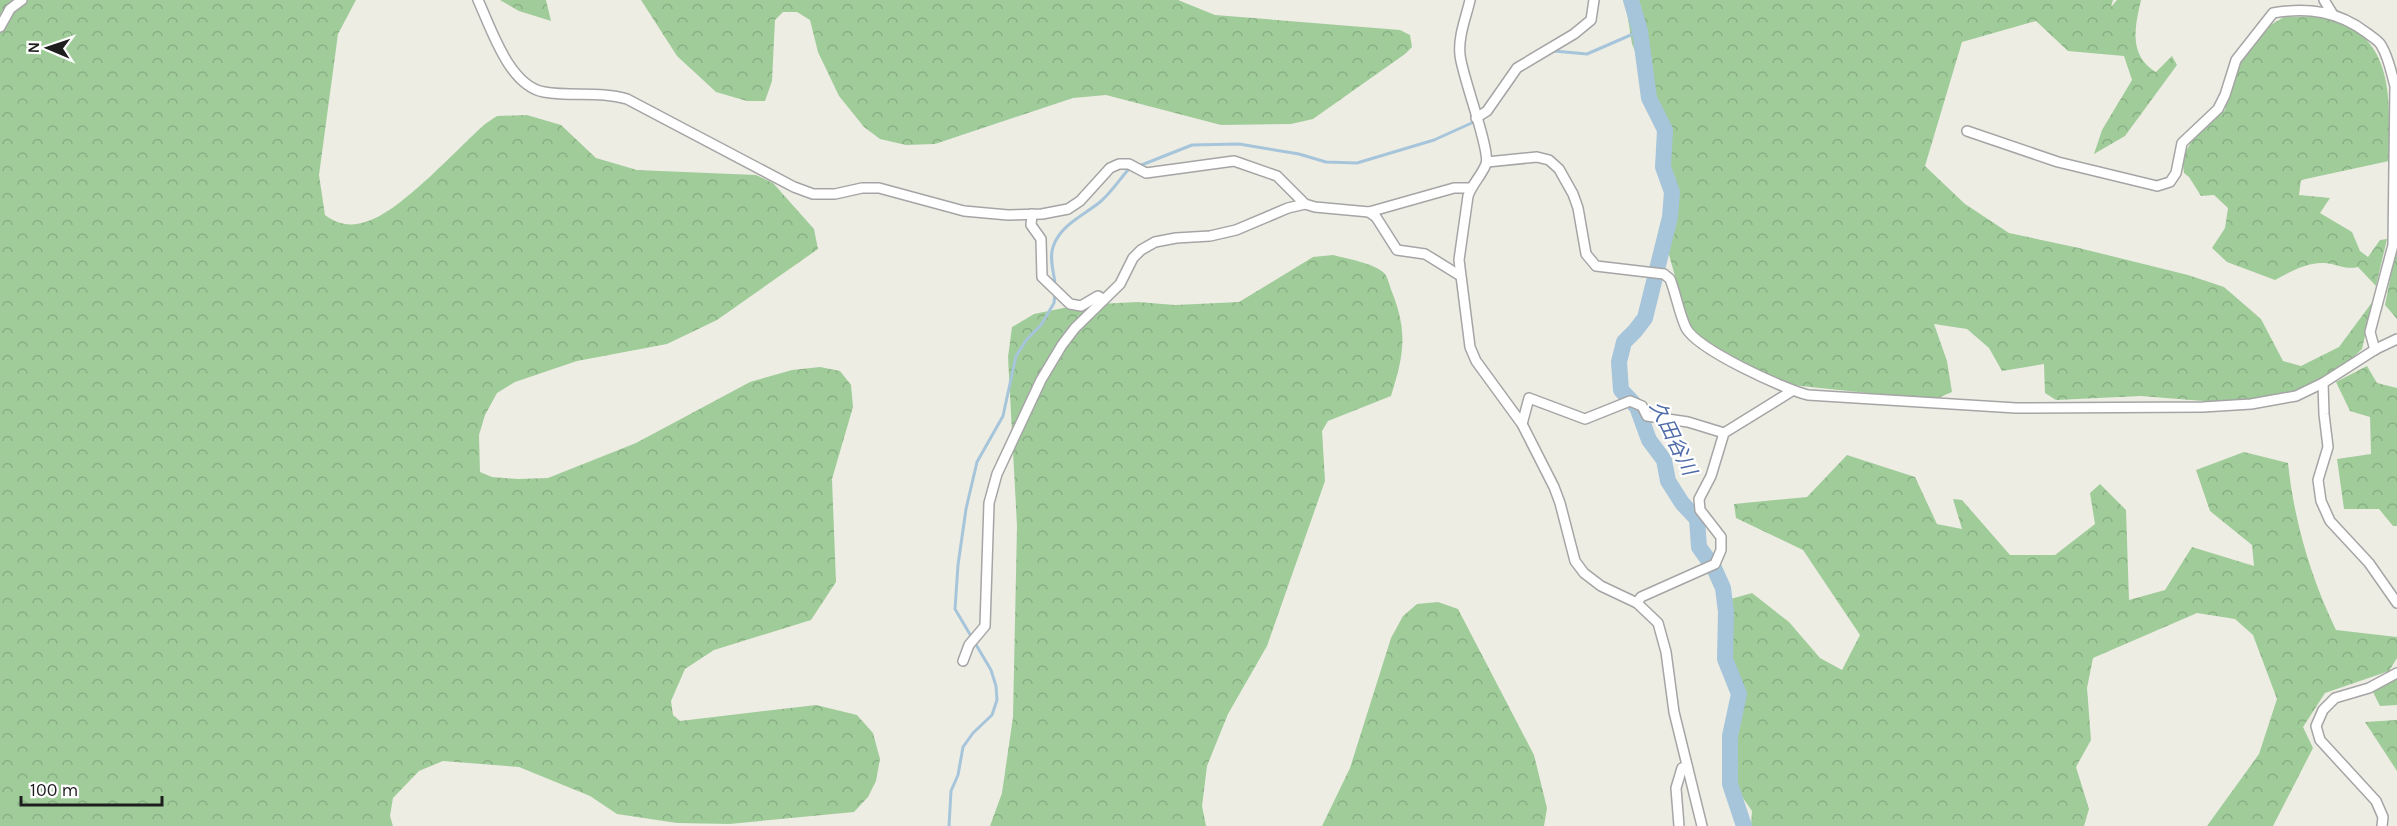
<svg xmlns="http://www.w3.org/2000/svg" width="2397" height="826" font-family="Karla,'Noto Sans JP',sans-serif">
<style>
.forest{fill:url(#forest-crowns)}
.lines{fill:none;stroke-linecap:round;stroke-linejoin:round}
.stream{stroke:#a6c5da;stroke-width:3}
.river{stroke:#a6c5da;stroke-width:16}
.minor-casing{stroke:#a5a5a5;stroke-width:12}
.minor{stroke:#fff;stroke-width:9}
.labels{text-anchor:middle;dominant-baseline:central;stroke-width:4.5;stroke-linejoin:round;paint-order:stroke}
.water-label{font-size:20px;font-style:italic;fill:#4e6ba9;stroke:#fff}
</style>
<defs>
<pattern id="forest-crowns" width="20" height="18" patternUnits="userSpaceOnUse" patternTransform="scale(1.5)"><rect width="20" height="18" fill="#a0cc9a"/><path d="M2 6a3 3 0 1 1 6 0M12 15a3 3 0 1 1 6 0" fill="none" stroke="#89af84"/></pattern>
</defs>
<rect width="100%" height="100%" fill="#eeede4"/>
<g class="forest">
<path d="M 0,0 L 356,0 L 338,34 L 319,175 L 325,215 C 338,225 352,227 368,221 C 401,211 457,149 485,124 L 497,116 L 527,115 L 561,125 L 596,158 L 637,170 L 756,175 L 773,183 L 814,229 L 818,249 L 717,320 L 667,344 L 577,361 L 515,382 L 497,393 L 485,415 L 479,435 L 480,472 L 492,477 L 518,479 L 548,478 L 636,443 L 750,382 L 792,370 L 820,367 L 840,371 L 851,385 L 853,407 L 832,479 L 836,582 L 811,620 L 714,650 L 685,669 L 671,701 L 673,715 L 680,721 L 816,705 L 857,715 L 873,733 L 880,759 L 876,781 L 868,797 L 854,812 L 729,824 L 677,823 L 617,814 L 590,796 L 519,767 L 443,761 L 419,771 L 393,798 L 390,816 L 393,826 L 0,826 Z"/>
<polygon points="500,0 546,0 551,21 519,11"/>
<polygon points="641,0 1178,0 1215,15 1400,30 1410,35 1412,47 1405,54 1313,119 1291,124 1221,125 1106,95 1073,98 935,144 906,145 880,139 864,127 839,96 818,52 810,20 797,12 783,12 775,20 772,81 765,101 747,101 716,92 677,56"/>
<path d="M 1625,0 L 2113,0 L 2111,7 L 2117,0 L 2141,0 C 2135,27 2128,55 2156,72 L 2172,56 L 2177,65 L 2125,136 L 2094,154 L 2102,130 L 2132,80 L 2124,56 L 2068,51 L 2036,21 L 1962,42 L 1925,166 L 1965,204 L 2009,233 L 2079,248 L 2188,275 L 2224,287 L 2261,319 L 2283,361 L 2301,366 L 2339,347 L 2373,301 L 2362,349 L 2348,362 L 2329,374 L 2293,392 L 2228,403 L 2141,396 L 2056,400 L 2045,393 L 2044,364 L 2002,371 L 1989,348 L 1967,329 L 1934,324 L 1947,361 L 1952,392 L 1933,400 L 1792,385 L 1758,375 L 1695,335 L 1687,319 L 1666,244 L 1667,226 L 1673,200 L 1666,165 L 1668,126 L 1655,104 L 1648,79 L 1632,44 Z"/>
<path d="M 2284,17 C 2300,17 2321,15 2336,20 C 2397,43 2389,106 2389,161 L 2301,180 L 2299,195 L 2330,198 L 2320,213 L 2352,232 L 2360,251 L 2368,257 L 2380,240 L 2387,239 L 2376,286 L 2358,267 C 2345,270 2337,264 2325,263 C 2306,262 2290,272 2275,280 L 2227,262 L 2212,248 L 2225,228 L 2228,208 L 2214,195 L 2201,196 L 2189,177 L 2184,173 L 2182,158 L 2194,137 L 2225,110 L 2229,85 L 2242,59 L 2267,27 Z"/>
<polygon points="2397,244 2397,319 2385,305"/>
<path d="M 1333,255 C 1347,259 1375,263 1385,274 C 1388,278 1390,287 1392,292 C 1408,333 1404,354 1391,396 L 1328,421 L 1322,431 L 1325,481 L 1267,646 L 1228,714 L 1207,766 L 1202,806 L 1206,826 L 990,826 L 1002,793 L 1013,717 L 1017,526 L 1008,357 L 1012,327 L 1034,314 L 1078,305 L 1138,302 L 1175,305 L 1239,302 L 1313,257 Z"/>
<polygon points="2367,366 2377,383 2397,388 2397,526 2393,526 2379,509 2344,509 2337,459 2371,454 2370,417 2350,411 2336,382"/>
<path d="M 2244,452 L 2288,463 C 2294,521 2311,578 2336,630 L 2397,637 L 2397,658 L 2389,671 L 2325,693 L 2303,727 L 2313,748 L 2273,826 L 2207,826 L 2259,754 L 2277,699 L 2253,635 L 2235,619 L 2197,613 L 2093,658 L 2087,688 L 2091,740 L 2076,767 L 2089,809 L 2084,826 L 1751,826 L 1752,811 L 1734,785 L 1732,753 L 1742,700 L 1736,678 L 1722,647 L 1727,600 L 1752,593 L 1789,622 L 1820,658 L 1842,670 L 1860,635 L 1803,550 L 1736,518 L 1734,504 L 1807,497 L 1847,455 L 1915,477 L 1937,524 L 1962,529 L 1953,499 L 1962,500 L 2010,555 L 2055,555 L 2095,524 L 2090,493 L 2100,484 L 2126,510 L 2129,600 L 2165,590 L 2192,547 L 2254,566 L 2252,545 L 2210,511 L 2196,470 Z"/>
<polygon points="1438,602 1458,609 1534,755 1547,808 1544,826 1322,826 1350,768 1391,638 1403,616 1417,604"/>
<polygon points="2397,679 2397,705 2380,706 2373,692"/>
<polygon points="2397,720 2397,771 2365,722"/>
</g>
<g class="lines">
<g class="stream">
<polyline points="1550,53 1554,51 1587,54 1640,31"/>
<polyline points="1495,106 1514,80"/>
<polyline points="1139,166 1192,145 1239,144 1299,154 1326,162 1357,163 1434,140 1476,121"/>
<path d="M 1055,284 C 1054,272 1049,259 1053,247 C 1060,225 1084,215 1100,202 C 1111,193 1119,180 1128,170 L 1133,168"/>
<polyline points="949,826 951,791 958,775 963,747 973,733 992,715 997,700 996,686 991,670 955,609 958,565 966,509 977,462 1003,416 1016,356 1027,339 1041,325 1054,303 1055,294"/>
</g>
<polyline class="river" points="1631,0 1640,31 1649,98 1665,130 1663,167 1672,192 1670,217 1645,318 1635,331 1624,342 1619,362 1621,390 1637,407 1649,440 1664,460 1668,481 1682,503 1697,519 1699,547 1714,568 1723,588 1726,612 1725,659 1739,694 1730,736 1730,784 1744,826"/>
<defs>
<g id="minor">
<path d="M 478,0 C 491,28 509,86 544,92 C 572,97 600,91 627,99 L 794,187 L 813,194 L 835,194 L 862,188 L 879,188 L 964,211 L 1008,215 L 1042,214 L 1068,209 L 1080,201 L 1110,168 L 1119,164 L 1129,164 L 1146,173 L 1234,161 L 1277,176 L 1305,204 L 1315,207 L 1369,212 L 1454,188 L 1471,188"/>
<path d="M 1470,0 C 1466,18 1458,36 1460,55 C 1462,76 1491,151 1486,164 C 1482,175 1472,184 1468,196 L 1459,260 L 1470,347 L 1476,361 L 1522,424 L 1554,487 L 1560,503 L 1575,561 L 1584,573 L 1601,586 L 1637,603 L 1658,623 L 1666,652 L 1674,712 L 1702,826"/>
<polyline points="2324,0 2332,13"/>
<polyline points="0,27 10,9 22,0"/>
<polyline points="1476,118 1487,111 1517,68 1574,34 1591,20 1594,0"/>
<path d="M 1967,131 L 2058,162 L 2157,186 L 2170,182 L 2176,173 L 2182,143 L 2218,109 L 2225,95 L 2236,60 L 2273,13 C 2308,7 2338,11 2367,33 C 2372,37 2378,40 2381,45 C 2389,58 2391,72 2395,86 L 2393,245 L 2370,332 L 2375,350"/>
<path d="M 1487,162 L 1537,157 L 1549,160 L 1559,169 L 1573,194 L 1578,208 L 1586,254 L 1596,266 L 1664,274 L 1670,279 C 1676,294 1679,313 1686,328 C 1698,350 1784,389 1808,395 L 2016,408 L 2203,407 L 2251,404 L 2296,396 L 2323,383 L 2376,349 L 2397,339"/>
<polyline points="1369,212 1376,217 1397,250 1425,254 1459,275"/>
<polyline points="1032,214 1031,225 1041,239 1042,277 1070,304 1081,306 1098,296 1103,299"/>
<polyline points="2323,383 2324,414 2328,447 2318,480 2321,501 2330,521 2369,563 2397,603"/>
<polyline points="1522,424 1529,398 1585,419 1630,401 1642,406 1647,416 1688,422 1724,433"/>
<polyline points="1637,603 1641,597 1715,564 1721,550 1721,537 1700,510 1699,499 1711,476 1724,433 1792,391"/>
<polyline points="963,661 969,645 985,626 989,503 997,474 1041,380 1062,345 1075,328 1120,284 1133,258 1141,250 1155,242 1176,238 1210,236 1236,230 1288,208 1305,204"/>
<polyline points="1679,826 1676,788 1682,768 1687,766"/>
<polyline points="2382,826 2383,817 2376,801 2320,740 2316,726 2323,710 2335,698 2369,688 2397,673"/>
</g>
</defs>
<use href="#minor" class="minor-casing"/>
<use href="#minor" class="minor"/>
</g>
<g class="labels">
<g class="water-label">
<text transform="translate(1673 438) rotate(64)">久田谷川</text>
</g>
</g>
<g transform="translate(48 48) rotate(272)" stroke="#ffffff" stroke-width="4.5" paint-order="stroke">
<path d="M0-4.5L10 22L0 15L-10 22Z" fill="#1e1e1e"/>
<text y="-9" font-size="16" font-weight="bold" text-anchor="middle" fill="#1e1e1e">N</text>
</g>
<path d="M21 796v9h141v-9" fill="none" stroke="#1e1e1e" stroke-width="3"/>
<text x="30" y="796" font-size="18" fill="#1e1e1e" stroke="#ffffff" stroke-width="4.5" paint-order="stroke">100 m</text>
</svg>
